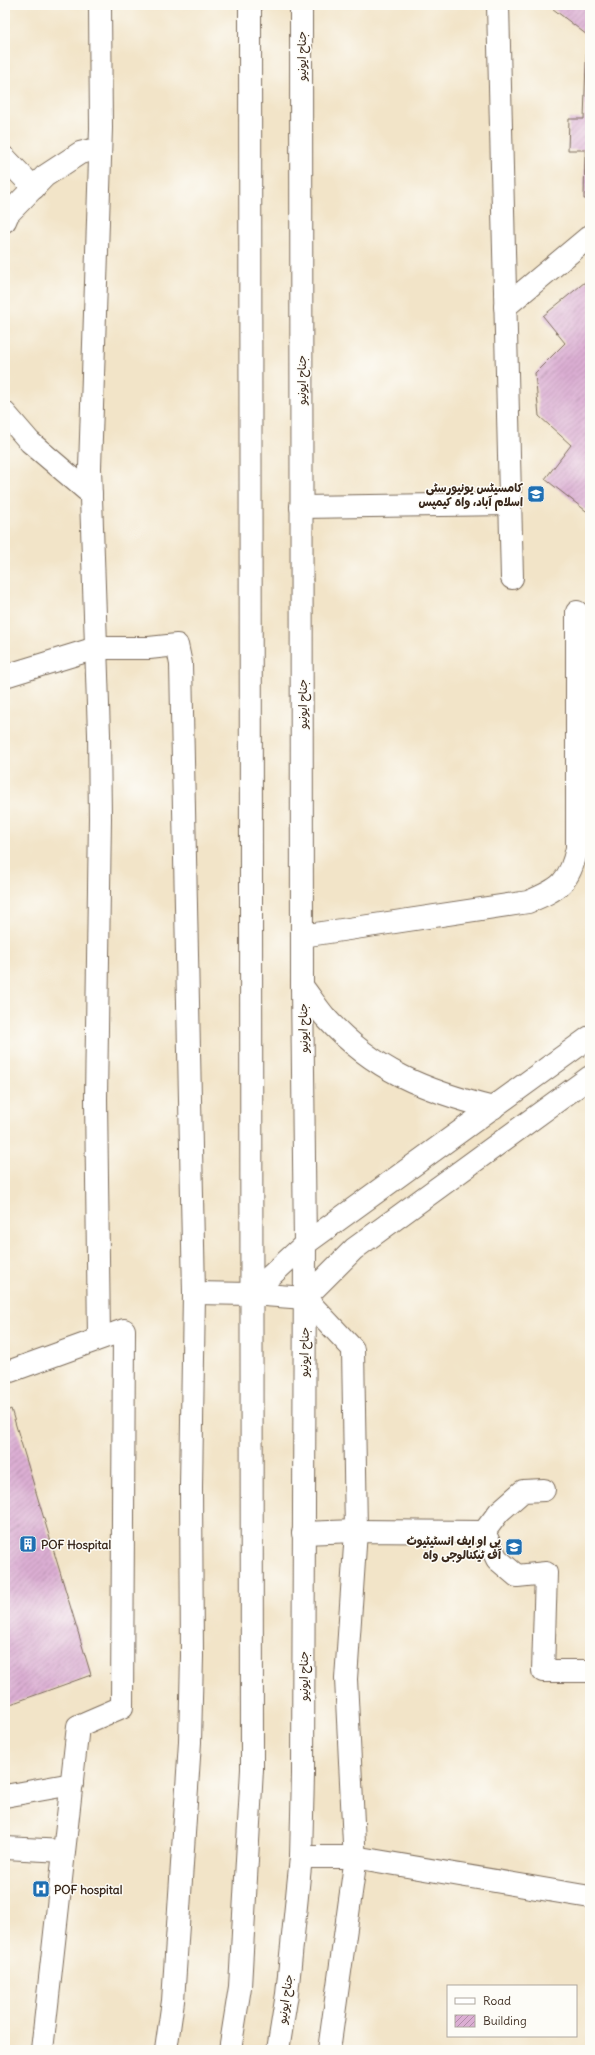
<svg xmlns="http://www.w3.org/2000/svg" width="595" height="2055" font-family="Delius,'Playpen Sans Arabic',sans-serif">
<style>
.building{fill:url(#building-hatch)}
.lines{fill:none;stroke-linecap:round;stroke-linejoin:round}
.minor-casing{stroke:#7b6b5a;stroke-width:24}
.major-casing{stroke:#7b6b5a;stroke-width:24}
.minor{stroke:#fff;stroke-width:22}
.major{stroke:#fff;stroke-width:22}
.labels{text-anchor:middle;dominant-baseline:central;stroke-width:3;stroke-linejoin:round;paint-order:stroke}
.street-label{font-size:12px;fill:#3b2a1e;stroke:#fdfcf7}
.poi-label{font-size:12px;font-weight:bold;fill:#3b2a1e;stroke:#fdfcf7;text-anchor:end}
</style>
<defs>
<pattern id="building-hatch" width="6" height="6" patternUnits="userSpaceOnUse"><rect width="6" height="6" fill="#dbaed3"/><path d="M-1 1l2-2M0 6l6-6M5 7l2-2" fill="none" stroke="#b38eab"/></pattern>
</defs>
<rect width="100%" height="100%" fill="#fdfcf7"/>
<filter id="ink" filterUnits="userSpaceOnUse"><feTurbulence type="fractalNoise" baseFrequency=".025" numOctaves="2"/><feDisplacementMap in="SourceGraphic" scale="8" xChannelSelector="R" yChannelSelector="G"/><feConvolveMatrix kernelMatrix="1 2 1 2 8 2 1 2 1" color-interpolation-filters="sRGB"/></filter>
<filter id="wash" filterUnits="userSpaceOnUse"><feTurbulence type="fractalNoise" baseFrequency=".012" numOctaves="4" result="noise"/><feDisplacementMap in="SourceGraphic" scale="16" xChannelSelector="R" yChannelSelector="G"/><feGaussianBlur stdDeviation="0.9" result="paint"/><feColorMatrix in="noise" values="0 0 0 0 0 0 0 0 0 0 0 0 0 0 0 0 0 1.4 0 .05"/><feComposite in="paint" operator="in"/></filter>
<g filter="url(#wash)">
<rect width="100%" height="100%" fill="#f2e4c8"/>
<g id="blocks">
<g class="building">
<polygon points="548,5 590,5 590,199 584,199 585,150 568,150 569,119 584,119 587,35"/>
<polygon points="590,278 590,514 545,479 571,445 539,416 535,373 565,343 543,316"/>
<polygon points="590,715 590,811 589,811 583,726"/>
<polygon points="11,1409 91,1675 5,1706 5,1412"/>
<polygon points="589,1552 590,1552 590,1582 588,1582"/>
</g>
</g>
</g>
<g filter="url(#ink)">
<use href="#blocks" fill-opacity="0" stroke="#7b6b5a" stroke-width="1"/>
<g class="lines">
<defs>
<g id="minor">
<polyline points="498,5 512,578"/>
<polyline points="5,158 34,188"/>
<polyline points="5,221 8,214 45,176 80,153 100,148"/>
<polyline points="505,307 590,236"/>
<polyline points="5,413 30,442 91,494"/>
<polyline points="301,507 510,504"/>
<polyline points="5,676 96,648 149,648 177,645 181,664 194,1293 191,1487 192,1656 190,1742 173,2001 166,2050"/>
<path d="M 302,936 L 528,902 C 559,889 570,883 577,848 L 577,612"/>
<polyline points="194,1293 251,1294 305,1298 353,1349 356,1531 346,1679 355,1864 329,2050"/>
<polyline points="251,1294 305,1244 590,1037"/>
<polyline points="305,1298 354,1249 590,1077"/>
<polyline points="99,1338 96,1099 100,818 99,734 90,468 101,128 100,5"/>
<polyline points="5,1373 124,1330 122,1707 78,1726 42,2050"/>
<polyline points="484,1532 499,1512 523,1491 544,1490"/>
<polyline points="303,1533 356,1531 484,1532 497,1559 517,1576 546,1573 543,1671 590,1671"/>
<polyline points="5,1796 72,1784"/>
<polyline points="5,1848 64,1851"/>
<polyline points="301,1857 354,1857 590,1897"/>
</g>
<g id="major">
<path d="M 302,986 C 310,996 317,1008 326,1018 C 374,1071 426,1091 493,1108"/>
<polyline points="230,2050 240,1987 252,1769 250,5"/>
<polyline points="278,2050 287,1994 301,1857 303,1774 305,1244 302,986 301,5"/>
</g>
</defs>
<use href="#minor" class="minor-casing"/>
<use href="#major" class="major-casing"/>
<use href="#minor" class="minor"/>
<use href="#major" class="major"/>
</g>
</g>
<defs>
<symbol id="university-square" viewBox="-11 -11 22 22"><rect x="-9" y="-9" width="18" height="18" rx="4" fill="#1f6fb2" stroke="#fdfcf7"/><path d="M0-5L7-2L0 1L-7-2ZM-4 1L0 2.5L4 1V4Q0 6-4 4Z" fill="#fff"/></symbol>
<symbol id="building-square" viewBox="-11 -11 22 22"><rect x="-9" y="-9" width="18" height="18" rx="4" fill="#1f6fb2" stroke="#fdfcf7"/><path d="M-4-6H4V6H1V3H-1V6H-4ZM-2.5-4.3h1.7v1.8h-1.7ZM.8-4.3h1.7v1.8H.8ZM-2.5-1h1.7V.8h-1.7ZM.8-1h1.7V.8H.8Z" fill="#fff"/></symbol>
<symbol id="hospital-square" viewBox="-11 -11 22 22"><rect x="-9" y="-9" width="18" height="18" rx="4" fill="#1f6fb2" stroke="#fdfcf7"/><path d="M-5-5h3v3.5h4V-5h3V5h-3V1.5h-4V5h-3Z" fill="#fff"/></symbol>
</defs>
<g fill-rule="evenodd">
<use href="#university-square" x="526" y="484" width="20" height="20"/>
<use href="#building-square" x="18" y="1534" width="20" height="20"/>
<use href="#university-square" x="504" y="1537" width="20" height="20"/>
<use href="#hospital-square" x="31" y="1879" width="20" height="20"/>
</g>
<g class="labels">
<g class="street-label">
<text transform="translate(301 56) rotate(-90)">جناح ایونیو</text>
<text transform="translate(301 380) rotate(-90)">جناح ایونیو</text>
<text transform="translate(302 704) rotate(-90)">جناح ایونیو</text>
<text transform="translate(303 1028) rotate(-91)">جناح ایونیو</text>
<text transform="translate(304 1352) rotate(-89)">جناح ایونیو</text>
<text transform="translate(303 1676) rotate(-90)">جناح ایونیو</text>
<text transform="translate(285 1999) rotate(-82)">جناح ایونیو</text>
</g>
<g class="poi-label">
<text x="523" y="487">کامسیٹس یونیورسٹی<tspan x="523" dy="14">اسلام آباد، واہ کیمپس</tspan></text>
<text x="501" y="1540">پی او ایف انسٹیٹیوٹ<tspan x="501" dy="14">آف ٹیکنالوجی واہ</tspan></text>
<text x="41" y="1544" text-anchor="start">POF Hospital</text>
<text x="54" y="1889" text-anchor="start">POF hospital</text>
</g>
</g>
<rect width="595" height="2055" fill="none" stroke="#fdfcf7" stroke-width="20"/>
<rect x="447" y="1985" width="130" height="52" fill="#fdfcf7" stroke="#afa8a0"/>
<rect x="455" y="1998" width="20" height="6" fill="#ffffff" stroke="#afa8a0"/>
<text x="483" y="2005" font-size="12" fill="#3b2a1e">Road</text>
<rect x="455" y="2015" width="20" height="12" fill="url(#building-hatch)" stroke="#afa8a0"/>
<text x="483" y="2025" font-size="12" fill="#3b2a1e">Building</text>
</svg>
